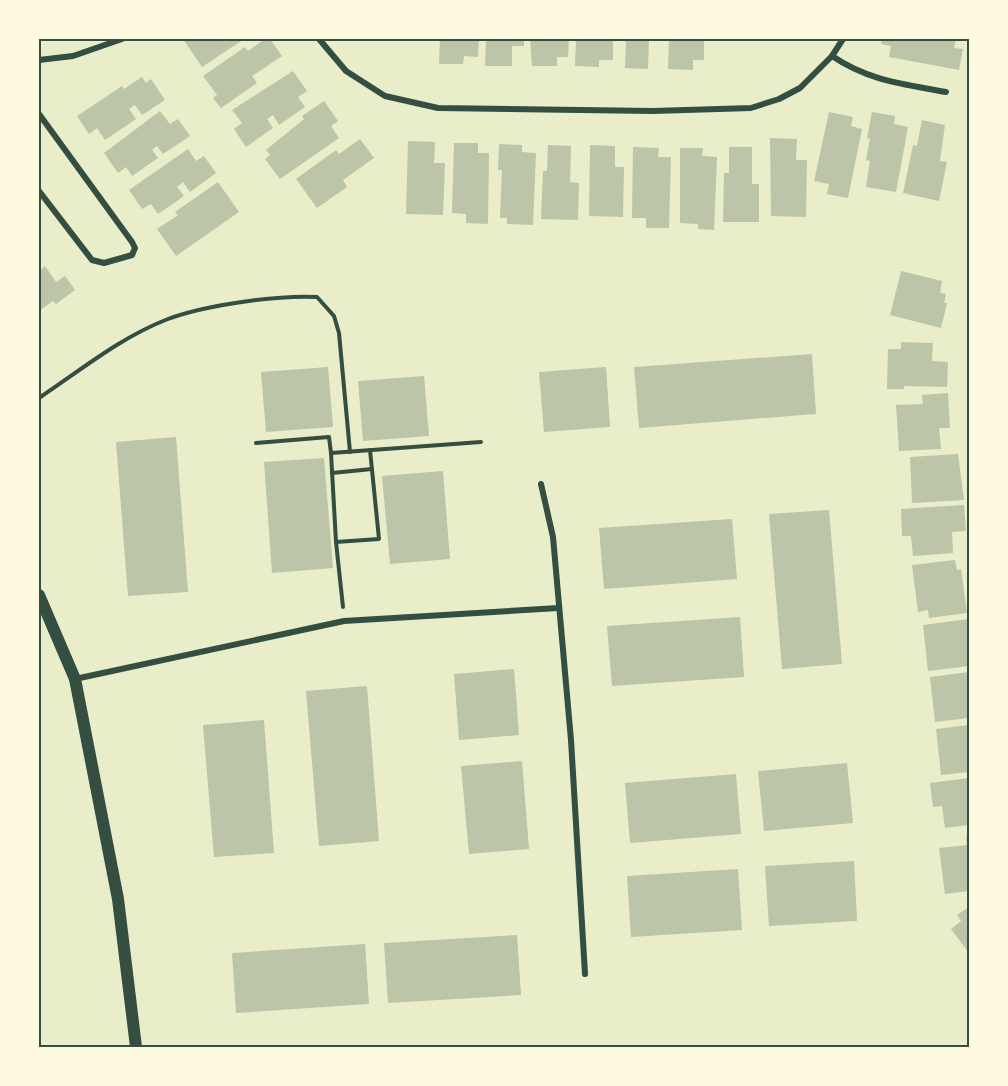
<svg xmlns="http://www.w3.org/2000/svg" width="1008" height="1086" font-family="'Noto Sans',sans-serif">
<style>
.building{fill:#bcc5a7}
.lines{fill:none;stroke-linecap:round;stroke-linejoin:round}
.path{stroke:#344e41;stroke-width:4}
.minor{stroke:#344e41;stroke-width:6}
.secondary{stroke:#344e41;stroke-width:12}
.neatline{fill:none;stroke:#344e41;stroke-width:2}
</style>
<rect width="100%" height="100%" fill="#e9edc9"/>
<g class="building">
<polygon points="183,39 244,39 202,67"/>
<polygon points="265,39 270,39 282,56 252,76 257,83 221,108 213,98 217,95 203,76 245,47 248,51"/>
<polygon points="440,39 479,39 478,57 464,56 463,64 439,64"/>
<polygon points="486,39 524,39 524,46 512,46 512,66 485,66"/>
<polygon points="530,39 569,39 568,57 557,57 557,66 532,66"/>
<polygon points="579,39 613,39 613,60 599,60 599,67 575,66 576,41"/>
<polygon points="622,39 649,39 648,69 625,68 626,42"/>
<polygon points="669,39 704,39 704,60 693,60 693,70 668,69"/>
<polygon points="882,39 956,39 954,48 963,49 959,70 889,57 891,46 881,44"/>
<polygon points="293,71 307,91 298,97 305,107 279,125 273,115 267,119 273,128 246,147 234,129 242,123 232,110"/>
<polygon points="142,77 146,83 151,79 165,100 142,115 135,105 129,109 136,119 105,140 97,128 89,134 77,116 122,86 124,89"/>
<polygon points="324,101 338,121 331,126 339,138 280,179 265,159 270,155 266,150 304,119 302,116"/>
<polygon points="160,111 170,124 178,119 190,136 163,154 157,146 152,150 158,158 132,176 126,167 118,173 104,153"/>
<polygon points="829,112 853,117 851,126 862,129 848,198 827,194 829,184 814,181"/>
<polygon points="872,112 895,116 894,124 908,127 896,192 866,187 870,161 866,160 870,139 867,138"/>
<polygon points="922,120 945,125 940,161 947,162 939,201 903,193 913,145 917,146"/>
<polygon points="770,138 797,139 796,160 807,160 806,217 771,216"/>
<polygon points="360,139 374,158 343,180 347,187 317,208 296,179 336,150 339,154"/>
<polygon points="408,141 435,142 434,163 445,163 443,215 406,214"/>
<polygon points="454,143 478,143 478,153 489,153 488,224 466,223 466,214 452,213"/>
<polygon points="499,144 522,145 522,152 536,153 533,225 507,224 507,218 500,218 502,170 498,170"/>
<polygon points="548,145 571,146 570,182 579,183 578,220 541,219 543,171 547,171"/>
<polygon points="590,145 615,146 615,167 624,167 623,217 589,216"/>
<polygon points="633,147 659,148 658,157 671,157 669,228 646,228 646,218 632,218"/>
<polygon points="729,147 752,147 752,184 759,184 759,222 723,222 724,173 729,173"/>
<polygon points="680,148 703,148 702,156 717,157 714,230 698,229 698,224 680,223"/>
<polygon points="188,149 196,161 204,156 216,173 190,192 183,182 177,187 184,196 158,214 151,204 142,209 129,190"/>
<polygon points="218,182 239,212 176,256 157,229 178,215 175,212"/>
<polygon points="45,266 56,282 65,276 75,290 56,304 53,301 39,311 39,271"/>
<polygon points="901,271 942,281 940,293 946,294 944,303 947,303 941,328 890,315"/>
<polygon points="901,342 933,343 932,361 948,362 947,387 904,386 904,389 887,389 888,349 901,349"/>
<polygon points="812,354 816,414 639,428 634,367"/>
<polygon points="328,367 333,427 266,432 261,372"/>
<polygon points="606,367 610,427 544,432 539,372"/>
<polygon points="424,376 429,436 363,441 358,381"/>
<polygon points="948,393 950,428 939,428 941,449 899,451 896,405 923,404 922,395"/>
<polygon points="176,437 188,592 128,596 116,442"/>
<polygon points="958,454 964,500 912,503 910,457"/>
<polygon points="324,458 333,568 272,573 264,462"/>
<polygon points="443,471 450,559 390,564 382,476"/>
<polygon points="964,505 966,531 952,532 953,553 913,556 911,536 902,536 901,509"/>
<polygon points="829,510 842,664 782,669 769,514"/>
<polygon points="732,519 737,579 604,589 599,528"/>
<polygon points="955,560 957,570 961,569 967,613 929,618 928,610 918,612 912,565"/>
<polygon points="740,617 744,677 612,686 607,626"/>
<polygon points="969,619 969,666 928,671 923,625"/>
<polygon points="514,669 519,735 459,740 454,674"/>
<polygon points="969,672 969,718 935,722 930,677"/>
<polygon points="367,686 379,841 319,846 306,691"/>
<polygon points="264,720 274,853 214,857 203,725"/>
<polygon points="969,725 969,772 941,775 936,729"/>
<polygon points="522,761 529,849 469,854 461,766"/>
<polygon points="847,763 853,823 764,831 758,771"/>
<polygon points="736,774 741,834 630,843 625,783"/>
<polygon points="969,778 969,825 945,828 942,806 933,807 930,783"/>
<polygon points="966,836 969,836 969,891 945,894 939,848 967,845"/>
<polygon points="854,861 857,921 769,926 765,866"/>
<polygon points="738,869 742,930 631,937 627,876"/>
<polygon points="969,907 969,953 951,929 961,921 957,915"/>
<polygon points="517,935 521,995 388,1003 384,943"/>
<polygon points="365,944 369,1004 236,1013 232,953"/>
</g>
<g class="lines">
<g class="path">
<path d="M 39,398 C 81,370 121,337 168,319 C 206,305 277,295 317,297 L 334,316 L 339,333 L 350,452"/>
<polyline points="256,443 329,437 331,453 481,442"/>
<polyline points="331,453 336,542 379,539 370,450"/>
<polyline points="332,473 372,469"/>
<polyline points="336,542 343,607"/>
</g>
<g class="minor">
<path d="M 319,39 L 346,71 L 385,96 L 438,108 L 653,111 L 751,108 L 779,99 L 800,88 L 832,56 C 869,81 904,84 946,92"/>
<polyline points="832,56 843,39"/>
<polyline points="39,60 73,56 122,39"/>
<polyline points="39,114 132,242 135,248 132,255 104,263 92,260 39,191"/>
<polyline points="541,484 553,537 571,740 585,974"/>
<polyline points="75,679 344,621 558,608"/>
</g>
<polyline class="secondary" points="39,595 75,679 118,899 136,1047"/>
</g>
<rect width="1008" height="1086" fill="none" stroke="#fefae0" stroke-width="81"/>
<rect x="40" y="40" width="928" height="1006" class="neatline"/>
</svg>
